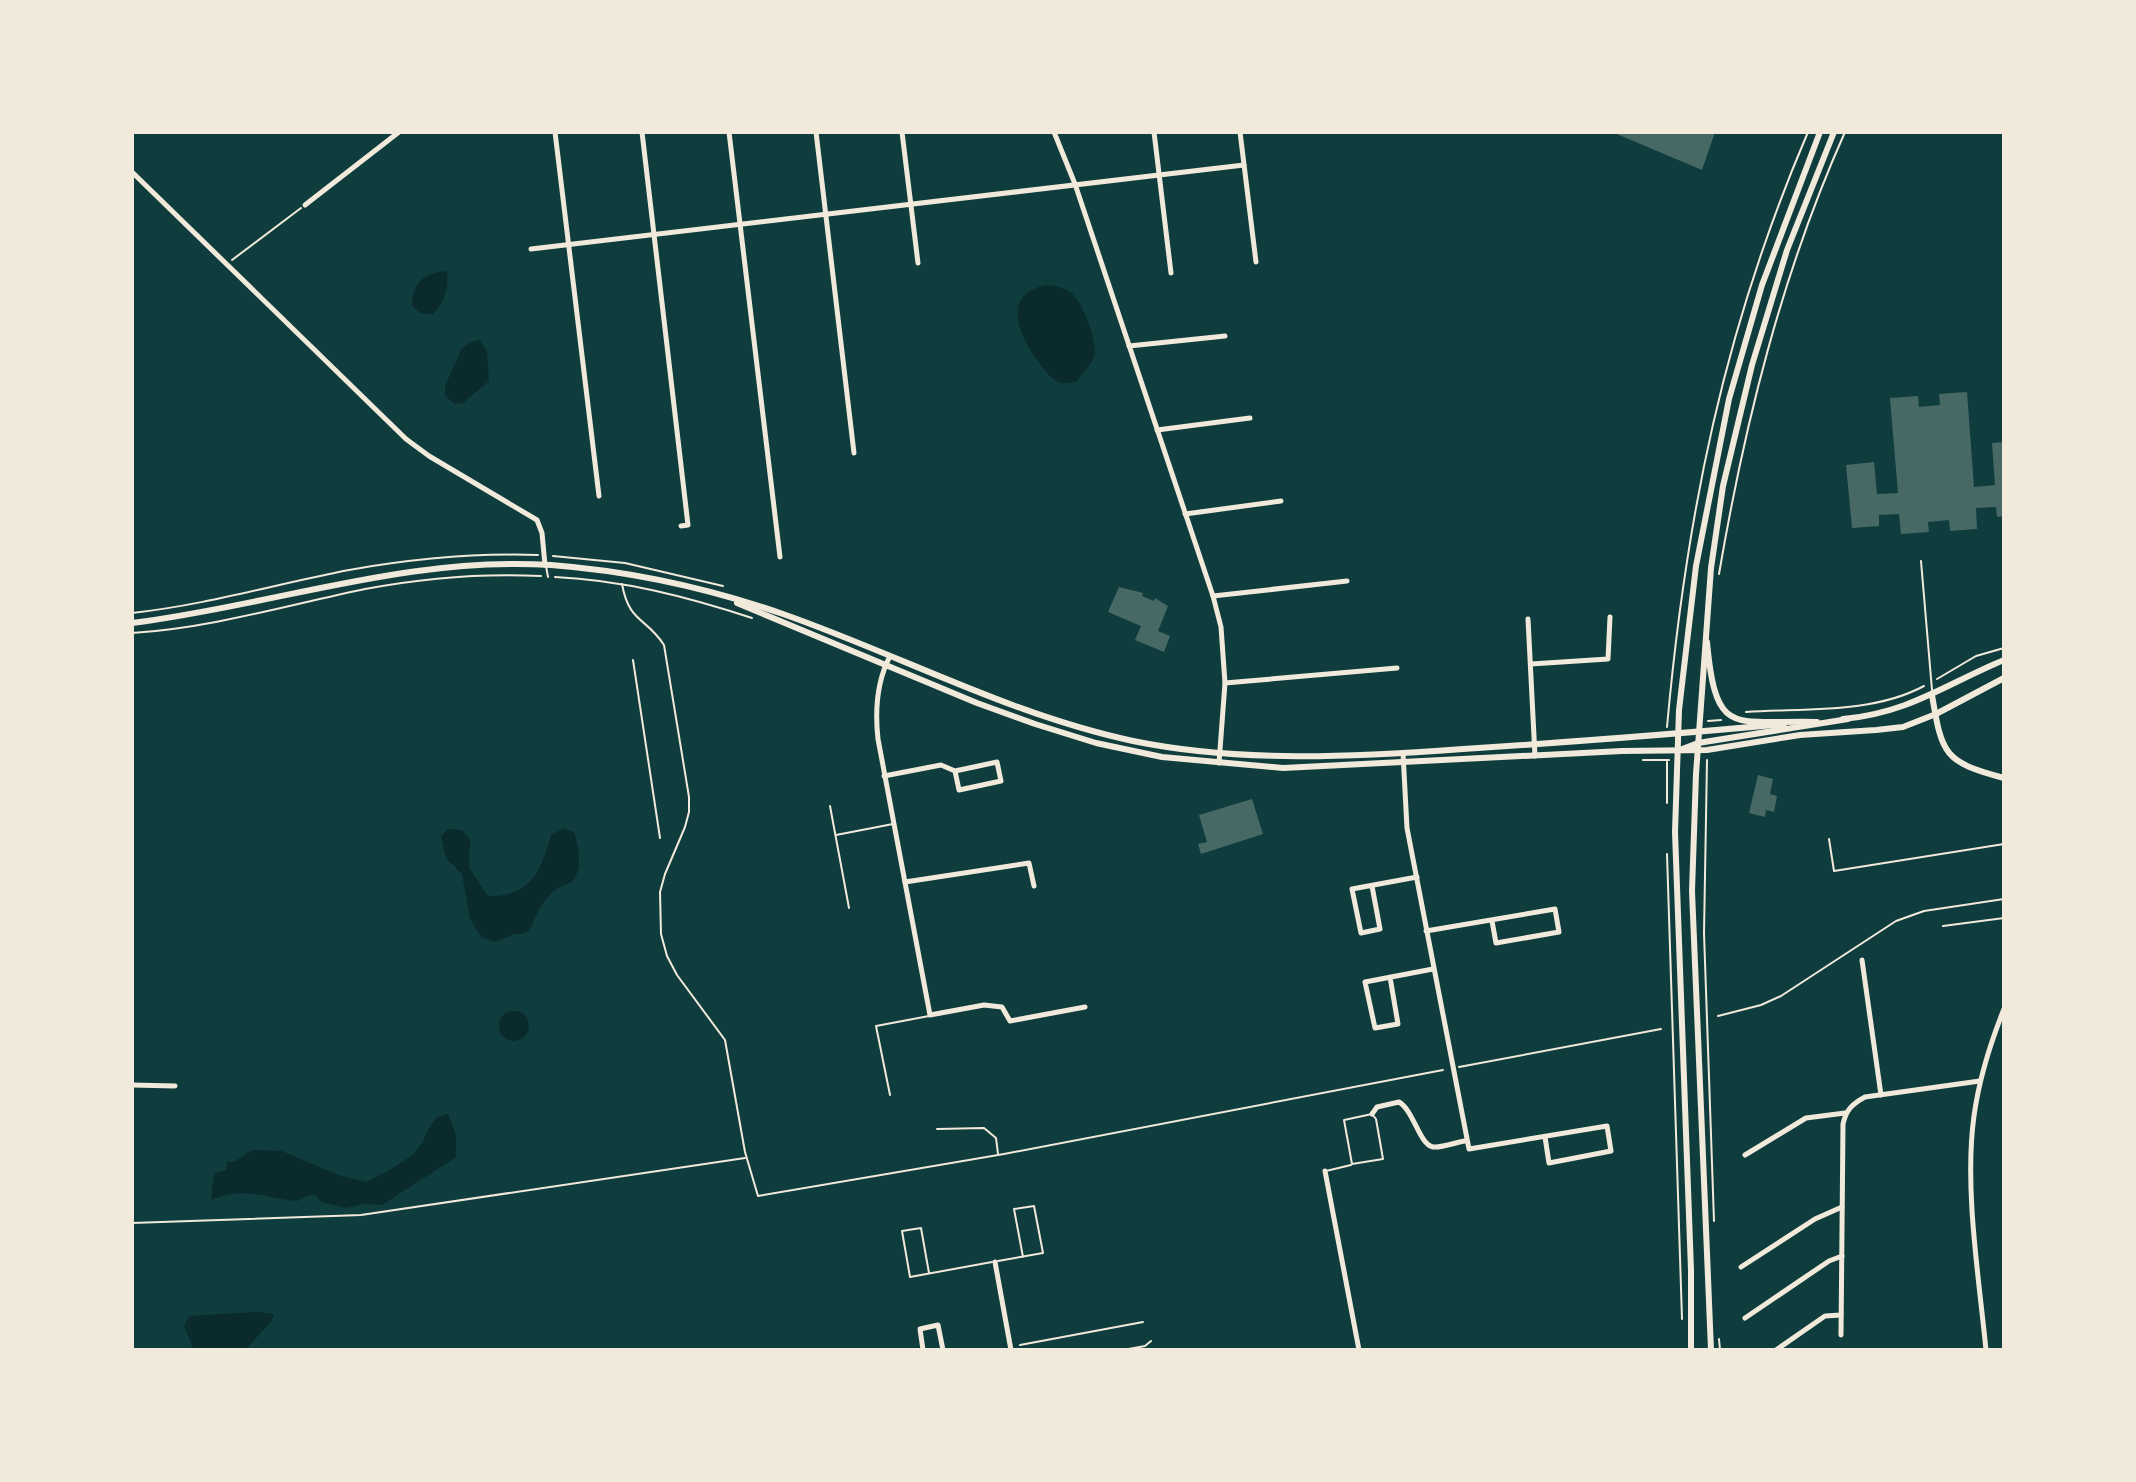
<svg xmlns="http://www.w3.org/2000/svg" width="2136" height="1482" font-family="'Fira Sans Condensed',sans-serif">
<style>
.water{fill:#0a2a2b}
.building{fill:#486865}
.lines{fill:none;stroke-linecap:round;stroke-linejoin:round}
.path{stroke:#f1e9da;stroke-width:2}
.service{stroke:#f1e9da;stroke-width:2}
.minor{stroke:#f1e9da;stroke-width:5}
.tertiary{stroke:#f1e9da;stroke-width:6}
.secondary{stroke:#f1e9da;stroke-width:6}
</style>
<rect width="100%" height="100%" fill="#0f3d3e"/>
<g class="water">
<path d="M 443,271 L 447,272 C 449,289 444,302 433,314 L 420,313 L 412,306 C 412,285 422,274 443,271 Z"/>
<path d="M 1047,285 C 1056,286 1063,287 1071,293 C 1082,301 1099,343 1094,356 C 1091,366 1082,374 1076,382 C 1069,383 1064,384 1058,382 C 1050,378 1045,370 1040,364 C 1020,338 999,294 1047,285 Z"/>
<polygon points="480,340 487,352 489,381 463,403 454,404 445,395 445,386 462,348 470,342"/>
<path d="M 564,828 L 574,832 C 578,846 584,869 572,881 C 566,886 556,887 551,893 C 539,906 536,917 529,931 L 523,934 L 515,934 L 496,942 L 481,937 L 470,919 L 462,874 L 446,858 L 441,836 L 448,829 L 462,830 L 470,839 L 469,868 C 477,878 480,887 489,896 C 532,896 541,871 551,835 Z"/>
<circle cx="514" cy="1026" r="15"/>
<path d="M 448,1114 L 456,1135 L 456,1157 L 382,1205 L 363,1204 L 346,1208 L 321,1202 L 315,1195 L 304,1197 L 297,1201 C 263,1198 246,1186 211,1200 L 214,1173 L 227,1170 L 226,1162 L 234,1162 L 252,1150 L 282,1151 L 338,1175 L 367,1182 C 385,1172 408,1162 420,1146 C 429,1133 430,1115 448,1114 Z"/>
<polygon points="257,1312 274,1314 271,1322 245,1350 194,1350 184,1326 189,1316"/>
</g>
<g class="building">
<polygon points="1612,132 1715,132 1702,170"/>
<polygon points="1967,392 1974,487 1995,485 1992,443 2004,442 2004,516 1997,517 1996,507 1976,508 1977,529 1950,531 1949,520 1928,522 1929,532 1901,534 1899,514 1879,515 1879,526 1852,528 1846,465 1874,462 1877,494 1898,493 1890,398 1918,396 1919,407 1940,405 1939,394"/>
<polygon points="1119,587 1143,593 1142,596 1154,601 1155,598 1168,606 1158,631 1170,636 1164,652 1135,640 1141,626 1108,612"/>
<polygon points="1758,775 1773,779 1770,794 1777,796 1774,812 1766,810 1765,817 1749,813"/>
<polygon points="1252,799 1263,834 1201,854 1198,844 1207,842 1199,815"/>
</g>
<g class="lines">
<g class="path">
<polyline points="232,260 301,208"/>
<polyline points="553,556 625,563 723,586"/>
<path d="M 1719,574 C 1745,422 1782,273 1845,132"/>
<path d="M 555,577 C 623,580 688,597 752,618"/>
<path d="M 622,584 C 629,623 646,617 664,645 L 689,797 L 689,812 L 685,827 L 665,874 L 660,892 L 661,934 L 667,956 L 677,975 L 725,1040 L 745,1152 L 758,1196 L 1004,1154 L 1443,1070"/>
<path d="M 132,613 C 206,605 276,584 349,570 C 411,559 475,553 538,555"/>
<path d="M 132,633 C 211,628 288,605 365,589 C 423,578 482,573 541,576"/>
<polyline points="633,660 660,838"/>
<polyline points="1937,679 1976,656 2004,648"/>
<path d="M 1746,712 C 1804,708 1872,714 1924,686"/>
<polyline points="1708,721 1721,720"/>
<path d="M 1667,727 C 1686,516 1724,328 1808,132"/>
<polyline points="1643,760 1669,760"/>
<polyline points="1707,760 1704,933 1714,1221"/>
<polyline points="1667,762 1667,803"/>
<polyline points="1667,854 1682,1319"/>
<polyline points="1718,1016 1761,1005 1781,996 1896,921 1924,911 2004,899"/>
<polyline points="1459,1067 1661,1029"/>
<polyline points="937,1129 984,1128 996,1138 998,1154"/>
<polyline points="132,1223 361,1215 745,1158"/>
<polyline points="1719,1339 1720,1350"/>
<polyline points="1020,1345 1143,1322"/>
<polyline points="1123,1350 1145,1346 1151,1341"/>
</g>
<g class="service">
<polyline points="1921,561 1932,690"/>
<polyline points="546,566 548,577"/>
<polyline points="830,806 849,908"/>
<polyline points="836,835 893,824"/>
<polyline points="1829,839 1834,871 2004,844"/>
<polyline points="1943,926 2004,918"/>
<polyline points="890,1095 876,1026 929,1016"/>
<polygon points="1372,1114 1376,1119 1383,1159 1352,1164 1344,1120"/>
<polyline points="1326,1171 1351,1165"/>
<polyline points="998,1261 1043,1253 1034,1206 1014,1209 1023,1257"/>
<polyline points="929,1273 921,1228 902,1231 910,1277 992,1262"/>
</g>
<g class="minor">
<polyline points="555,132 599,496"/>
<polyline points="642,132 688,525 681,526"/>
<polyline points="729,132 780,557"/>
<polyline points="816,132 854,453"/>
<polyline points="902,132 918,263"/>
<polyline points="1054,132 1075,184 1213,596 1221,627 1225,683 1219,763"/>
<polyline points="1154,132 1171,273"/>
<polyline points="1240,132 1256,262"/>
<polyline points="132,172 406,439 429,456 537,520 542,533 545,565"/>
<polyline points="305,205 399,132"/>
<polyline points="531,249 1244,165"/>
<polyline points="1129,346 1225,336"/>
<polyline points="1157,430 1250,418"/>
<polyline points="1185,514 1281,501"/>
<polyline points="1213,596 1347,581"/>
<polyline points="1528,619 1535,756"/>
<path d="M 890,656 C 877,681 875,712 878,739 L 930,1015 L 984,1005 L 1002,1007 L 1010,1021 L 1085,1007"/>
<polyline points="1531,664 1608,659 1610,617"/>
<polyline points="1225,683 1397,668"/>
<polyline points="1403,753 1407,828 1469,1149 1607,1126 1611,1151 1549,1163 1545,1137"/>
<polyline points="884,776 941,765 955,771 997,762 1001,781 959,790 955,771"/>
<polyline points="905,882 1029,863 1034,886"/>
<path d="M 1372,886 L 1380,929 L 1361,933 L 1352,889 C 1374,885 1395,881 1417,877"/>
<polyline points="1426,931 1555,909 1559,932 1496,943 1492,921"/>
<polyline points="1862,960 1881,1095"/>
<polyline points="1390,977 1398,1024 1375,1028 1365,982 1433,969"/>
<polyline points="132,1085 175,1086"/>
<path d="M 1372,1114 L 1377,1107 L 1399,1102 C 1414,1111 1419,1144 1433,1147 C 1442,1148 1457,1142 1465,1141"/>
<polyline points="1745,1155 1806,1118 1845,1113"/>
<polyline points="1325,1171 1359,1350"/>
<polyline points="995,1262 1011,1350"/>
<polyline points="1741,1267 1815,1219 1842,1207"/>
<polyline points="1745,1318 1829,1261 1842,1256"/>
<path d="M 1841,1335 L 1843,1124 C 1846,1110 1852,1104 1865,1097 L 1980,1081"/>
<polyline points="923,1350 920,1329 938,1325 943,1350"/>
<polyline points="1776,1350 1825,1316 1841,1315"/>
<path d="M 1986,1350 C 1979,1278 1964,1187 1974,1116 C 1979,1079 1990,1044 2004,1009"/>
</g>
<g class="tertiary">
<polyline points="737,603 977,703 1035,724 1096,743 1162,757 1283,768 1622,751 1707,750 1800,735 1876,730 1903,727 1936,714 2004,678"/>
<path d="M 132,623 C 275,605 405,556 551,565 C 630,571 708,588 783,614 C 900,655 1011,715 1133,741 C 1241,763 1354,757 1463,749 C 1570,742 1677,734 1784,724"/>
<path d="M 1932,695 C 1942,755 1944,762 2004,778"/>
<path d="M 1843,719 C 1909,713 1946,684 2004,660"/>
</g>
<g class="secondary">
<path d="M 1707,642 C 1716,738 1732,720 1817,722"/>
<polyline points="1677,751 1698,743 1848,719"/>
<polyline points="1691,1350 1691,1270 1675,832 1679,710 1696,566 1729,399 1762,285 1820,132"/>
<polyline points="1711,1350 1692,891 1696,774 1711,568 1723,486 1752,365 1787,250 1834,132"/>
</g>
</g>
<rect width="2136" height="1482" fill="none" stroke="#f1e9da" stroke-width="268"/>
</svg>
